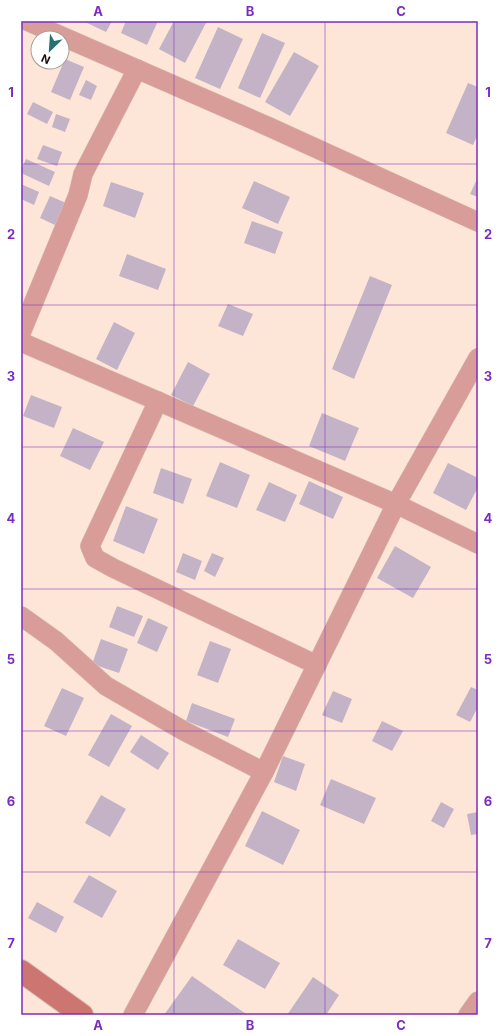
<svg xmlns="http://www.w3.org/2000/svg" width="499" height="1036" font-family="Inter,sans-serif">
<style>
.building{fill:#c4b3c6}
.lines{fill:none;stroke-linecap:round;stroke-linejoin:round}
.street-casing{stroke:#d8c4b7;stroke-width:20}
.secondary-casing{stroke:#d8c4b7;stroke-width:24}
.street{stroke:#d99d99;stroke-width:19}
.secondary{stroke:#cc7571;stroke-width:22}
.grid{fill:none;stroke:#7b2cbf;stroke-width:1;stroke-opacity:0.55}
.neatline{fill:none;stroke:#7b2cbf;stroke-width:1.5}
.grid-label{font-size:13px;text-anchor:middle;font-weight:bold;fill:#7b2cbf}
</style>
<rect width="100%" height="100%" fill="#fde6d8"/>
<g class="building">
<polygon points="83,21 112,21 106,32"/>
<polygon points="126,21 158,21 147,45 121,33"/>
<polygon points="174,21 207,21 185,63 159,49"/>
<polygon points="218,27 243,39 220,89 195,78"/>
<polygon points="262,33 285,43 260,98 238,88"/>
<polygon points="294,52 319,66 290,116 265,102"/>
<polygon points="65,59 84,67 70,100 51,92"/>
<polygon points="86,80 97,86 91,100 79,95"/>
<polygon points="468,83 478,87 478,134 473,145 446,133"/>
<polygon points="33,102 53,112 47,124 27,114"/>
<polygon points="56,114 70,119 65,132 52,127"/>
<polygon points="43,145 62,152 57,166 37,159"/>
<polygon points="26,159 55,172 49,186 21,173 21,170"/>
<polygon points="478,177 478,197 470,194"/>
<polygon points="254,181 290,197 278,224 242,208"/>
<polygon points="111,182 144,193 135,218 103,206"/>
<polygon points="21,184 39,192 34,205 21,199"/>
<polygon points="50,196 66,203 55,225 40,218"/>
<polygon points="252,221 283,232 275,254 244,243"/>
<polygon points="127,254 166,269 158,290 119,276"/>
<polygon points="370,276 392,285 354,379 332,369"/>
<polygon points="228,304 253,314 243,336 218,326"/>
<polygon points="114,322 135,333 117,370 96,359"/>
<polygon points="188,362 210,374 193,406 171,395"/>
<polygon points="31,395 62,407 54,428 23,416"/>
<polygon points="322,413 359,428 345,461 309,446"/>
<polygon points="73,428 104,442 90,470 60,456"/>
<polygon points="220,462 250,475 237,508 206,496"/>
<polygon points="448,463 478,478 478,487 466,510 433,493"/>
<polygon points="161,468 192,479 183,504 153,493"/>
<polygon points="309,481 343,497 333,519 299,504"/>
<polygon points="269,482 297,495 285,522 256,510"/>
<polygon points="126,506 158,519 144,554 113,541"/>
<polygon points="395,546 431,567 413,598 377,578"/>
<polygon points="183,553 202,561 195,580 176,572"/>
<polygon points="212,553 224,558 215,577 204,571"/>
<polygon points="117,606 143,616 134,637 109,627"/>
<polygon points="148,618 168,627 157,652 137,643"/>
<polygon points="101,639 128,649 119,673 92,664"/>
<polygon points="210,641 231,649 218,683 197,675"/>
<polygon points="471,687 478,690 478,707 470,722 456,715"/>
<polygon points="62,688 84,698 66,736 44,726"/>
<polygon points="333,691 352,699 342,723 322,715"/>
<polygon points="192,703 235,719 228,737 186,721"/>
<polygon points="111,714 132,726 109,767 88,755"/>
<polygon points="382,721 403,731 392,751 372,741"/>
<polygon points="141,735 169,753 158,770 130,752"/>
<polygon points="283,756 305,764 296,791 274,782"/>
<polygon points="331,779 376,798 364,824 320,805"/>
<polygon points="101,795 126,809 110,837 85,823"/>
<polygon points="441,802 454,809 444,828 431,821"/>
<polygon points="262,811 300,830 283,865 245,846"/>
<polygon points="478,812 478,834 471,835 467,814"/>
<polygon points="89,875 117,891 102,918 73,902"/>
<polygon points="37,902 64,917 56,933 28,918"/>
<polygon points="238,939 280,963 265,989 223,965"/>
<polygon points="192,976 246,1014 245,1015 164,1015"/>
<polygon points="313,977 339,995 326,1015 287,1015"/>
</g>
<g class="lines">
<defs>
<g id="street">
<polyline points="27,21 267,126 478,222"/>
<polyline points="21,333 78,195 83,174 137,69"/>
<polyline points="21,342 396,504 478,544"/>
<polyline points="158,401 90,546 95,558 113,568 317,665"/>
<polyline points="21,616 56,641 106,686 184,731 264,772"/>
<polyline points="133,1015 264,772 396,504 478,358"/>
<polyline points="468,1015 478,1001"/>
</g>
<polyline id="secondary" points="21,971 82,1015"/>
</defs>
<use href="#street" class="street-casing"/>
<use href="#secondary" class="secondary-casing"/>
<use href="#street" class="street"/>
<use href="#secondary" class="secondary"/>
</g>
<path class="grid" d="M 174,21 L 174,1015M 325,21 L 325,1015M 21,164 L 478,164M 21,305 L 478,305M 21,447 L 478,447M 21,589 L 478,589M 21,731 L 478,731M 21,872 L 478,872"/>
<rect width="499" height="1036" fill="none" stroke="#ffffff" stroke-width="44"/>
<g transform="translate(50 50) rotate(205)"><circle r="19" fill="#ffffff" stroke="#a29f9d"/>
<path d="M0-3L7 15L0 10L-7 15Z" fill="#267171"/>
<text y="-6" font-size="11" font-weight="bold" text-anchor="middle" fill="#170f0a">N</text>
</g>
<rect x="22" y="22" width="455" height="992" class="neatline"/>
<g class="grid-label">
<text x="98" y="16">A</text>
<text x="250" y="16">B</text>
<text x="401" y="16">C</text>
<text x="11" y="97">1</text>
<text x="488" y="97">1</text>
<text x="11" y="239">2</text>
<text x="488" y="239">2</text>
<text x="11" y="381">3</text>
<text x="488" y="381">3</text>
<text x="11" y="523">4</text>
<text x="488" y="523">4</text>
<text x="11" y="664">5</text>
<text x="488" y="664">5</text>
<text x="11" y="806">6</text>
<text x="488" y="806">6</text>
<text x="11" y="948">7</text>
<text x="488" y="948">7</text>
<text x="98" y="1030">A</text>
<text x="250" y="1030">B</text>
<text x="401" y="1030">C</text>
</g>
</svg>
